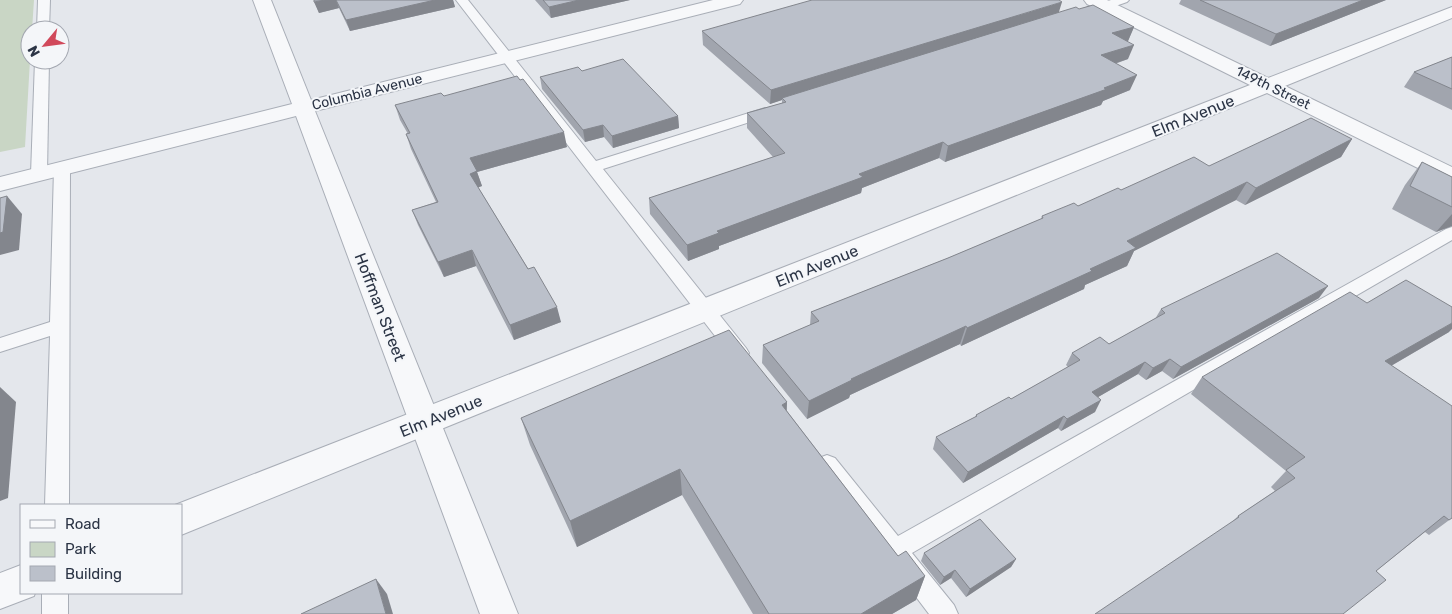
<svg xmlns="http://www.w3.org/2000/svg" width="1452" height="614" font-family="Rubik,sans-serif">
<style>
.green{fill:#c9d6c5}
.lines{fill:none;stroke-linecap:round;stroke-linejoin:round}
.service-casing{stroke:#a9aeb7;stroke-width:2}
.minor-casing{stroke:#a9aeb7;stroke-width:2}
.tertiary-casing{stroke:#a9aeb7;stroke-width:2}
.service{fill:#f7f8fa;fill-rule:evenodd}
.minor{fill:#f7f8fa;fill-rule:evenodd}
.tertiary{fill:#f7f8fa;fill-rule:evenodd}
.wall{fill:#a1a5ae}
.shaded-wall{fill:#83868d}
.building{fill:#bbc0ca;stroke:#83868d}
.labels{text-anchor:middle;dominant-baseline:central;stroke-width:4;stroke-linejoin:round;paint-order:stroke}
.far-street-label{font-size:14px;fill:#2b3445;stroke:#f4f6f9}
.street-label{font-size:16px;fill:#2b3445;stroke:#f4f6f9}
</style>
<rect width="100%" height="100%" fill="#e4e7ec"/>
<polygon class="green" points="0,0 34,0 32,30 30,30 30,60 25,147 0,152"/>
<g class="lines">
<defs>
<g id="service">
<polygon points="38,0 50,0 49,30 37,30"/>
<polygon points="456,0 468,0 596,161 765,108 775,108 777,111 775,114 603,169 746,348 749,353 746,358 739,361 732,358"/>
<polygon points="1111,0 1129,0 1127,2 1090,15 1084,11 1086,8"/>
<polygon points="35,60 49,60 47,174 45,177 33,177 31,174"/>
<polygon points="62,163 67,165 70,168 69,505 45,505 50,336 0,352 0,338 50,322 54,168 57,165"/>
<polygon points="1452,227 1452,240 912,553 954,605 958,614 929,614 816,465 819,458 827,455 835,458 898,536 1446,229"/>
<rect x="42" y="593" width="26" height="21"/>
</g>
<g id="minor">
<polygon points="1084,0 1107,0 1268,78 1452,7 1452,18 1285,86 1452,167 1452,183 1444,181 1267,93 181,535 181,505 175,505 1250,85 1087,4"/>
<polygon points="21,565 21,593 35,593 34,596 0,609 0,573"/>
</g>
<polygon id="tertiary" points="253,0 271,0 311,100 713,0 743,0 740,4 315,111 518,614 480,614 296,116 0,191 0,177 292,104"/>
</defs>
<use href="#service" class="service-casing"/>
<use href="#minor" class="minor-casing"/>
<use href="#tertiary" class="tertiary-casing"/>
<use href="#service" class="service"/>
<use href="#minor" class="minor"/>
<use href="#tertiary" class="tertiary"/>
</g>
<g class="wall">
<polygon points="314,0 453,0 455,7 350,31 339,8 319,13"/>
<polygon points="535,0 630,0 551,18"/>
<polygon points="1181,0 1386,0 1270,46 1179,4"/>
<polygon points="1079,9 1134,27 1128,41 1127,41 1128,59 1115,64 1130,90 1103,101 1101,105 945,162 939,158 862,188 861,193 719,246 719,249 688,261 650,214 649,198 773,157 747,128 747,113 782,103 782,100 770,104 703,45 702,31 1058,13"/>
<polygon points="1452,57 1452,110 1404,87 1414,72"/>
<polygon points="582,71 678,116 679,128 613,148 604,137 585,142 542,89 540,77"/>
<polygon points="444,96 567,147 477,172 482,186 478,187 561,322 514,340 476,266 444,277 418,225 412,210 436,202 411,149 406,134 408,134 400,120 395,105"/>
<polygon points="1352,139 1341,157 1245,205 1236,200 1134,251 1127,266 1085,285 1084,289 961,346 960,344 911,366 850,395 849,398 807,419 762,363 763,345 810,325 811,312 948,258 1041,219 1042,216 1078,206 1121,190 1209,166"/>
<polygon points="1422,162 1452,177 1452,226 1436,232 1392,209 1405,185"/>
<polygon points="1319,298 1173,379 1162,371 1146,380 1138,374 1098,397 1095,412 1061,431 1058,428 963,483 933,449 936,437 975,417 976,415 1011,399 1068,367 1066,365 1072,353 1109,344 1155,319 1161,309"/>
<polygon points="1367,303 1449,332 1391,366 1452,518 1429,535 1425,532 1376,571 1231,523 1238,516 1275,491 1271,487 1286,471 1191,394 1202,377"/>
<polygon points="787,402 787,411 898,556 925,576 916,600 892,614 753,614 682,495 577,547 530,445 521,418"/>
<polygon points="924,553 1016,559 1011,567 966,597 951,578 940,585 921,561"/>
</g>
<g class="shaded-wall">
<polygon points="325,0 336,0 339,8 319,13 314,2"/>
<polygon points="435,0 453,0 455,7 350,31 346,20"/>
<polygon points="579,0 630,0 551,18 549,7"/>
<polygon points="1363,0 1386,0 1270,46 1276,34"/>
<polygon points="1062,2 1058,15 782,98 782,100 770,104 771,90"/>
<polygon points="1134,27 1128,41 1107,48 1112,33"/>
<polygon points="1134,45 1128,59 1095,70 1101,55"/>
<polygon points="1137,75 1130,90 1103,101 1101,105 945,162 948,146"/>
<polygon points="678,116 679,128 613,148 612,136"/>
<polygon points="603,125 604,137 585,142 583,130"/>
<polygon points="564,132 567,147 477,172 482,186 474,189 470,174 470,158"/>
<polygon points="1352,139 1341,157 1245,205 1256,188"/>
<polygon points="943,142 939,158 862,188 861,193 719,246 719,249 688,261 687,245 717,231 859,174"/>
<polygon points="1247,182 1236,200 1134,251 1127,266 1085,285 1084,289 961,346 967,328 1090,269 1127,241"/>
<polygon points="7,196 22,214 19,250 0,255 0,233"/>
<polygon points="1452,214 1452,226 1436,232"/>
<polygon points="472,250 476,266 444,277 438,262"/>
<polygon points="1328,286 1319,298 1173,379 1181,367"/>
<polygon points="557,307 561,322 514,340 510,325"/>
<polygon points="1452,323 1452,329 1449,332 1370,378 1385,361"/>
<polygon points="966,326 960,344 850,395 849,398 807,419 809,401 851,379"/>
<polygon points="1170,359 1162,371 1146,380 1153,368"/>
<polygon points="1145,362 1138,374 1086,404 1092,392"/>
<polygon points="0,387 16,402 8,498 0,501"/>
<polygon points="1101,400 1095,412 1061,431 1067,419"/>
<polygon points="787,402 785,430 782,405"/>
<polygon points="1064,416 1058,428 963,483 968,472"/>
<polygon points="680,469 682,495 577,547 570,521"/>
<polygon points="1016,559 1011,567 966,597 970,589"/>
<polygon points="955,570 951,578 940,585 944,577"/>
<polygon points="925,576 916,600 892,614 861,614"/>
<polygon points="376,579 387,594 393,614 386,614"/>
</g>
<g class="building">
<polygon points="314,0 325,0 314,2"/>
<polygon points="336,0 435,0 346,20"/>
<polygon points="543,0 579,0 549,7"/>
<polygon points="812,0 1059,0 1062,2 771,90 702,31"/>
<polygon points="1200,0 1363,0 1276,34"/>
<polygon points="1093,5 1134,27 1112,33 1134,45 1101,55 1137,75 1104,88 1107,89 948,146 943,142 859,174 863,177 717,231 719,233 687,245 649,198 785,153 747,113 786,102 782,98 1076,7 1079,9"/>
<polygon points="1452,57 1452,89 1414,72"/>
<polygon points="623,59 678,116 612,136 603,125 583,130 540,77 578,67 582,71"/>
<polygon points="517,76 520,80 523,79 564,132 470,158 477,171 470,174 528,269 534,267 557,307 510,325 472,250 438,262 412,210 438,202 406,134 410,133 395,105 441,93 444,96"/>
<polygon points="1311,118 1352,139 1256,188 1247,182 1127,241 1136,248 1090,269 1092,271 967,328 966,326 916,349 851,379 852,380 809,401 763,345 819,321 811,312 948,258 1043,218 1042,216 1074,203 1078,206 1118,188 1121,190 1194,157 1209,166"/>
<polygon points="1422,162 1452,177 1452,207 1410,186"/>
<polygon points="7,196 3,232 0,233 0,198"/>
<polygon points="1277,253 1328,286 1181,367 1170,359 1153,368 1145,362 1092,392 1101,400 1067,419 1064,416 968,472 936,437 977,416 976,415 1009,397 1011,399 1080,360 1072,353 1100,337 1109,344 1165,313 1161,309"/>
<polygon points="1406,280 1452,307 1452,323 1385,361 1452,406 1452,518 1449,520 1444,516 1376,571 1386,580 1343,614 1095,614 1239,517 1238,516 1295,478 1286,470 1305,457 1202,377 1350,292 1367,303"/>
<polygon points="729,330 787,402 782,405 898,556 906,551 925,576 861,614 769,614 680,469 570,521 521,418"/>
<polygon points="980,519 1016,559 970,589 955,570 944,577 924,553"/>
<polygon points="376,579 386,614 301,614"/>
</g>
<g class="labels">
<g class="far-street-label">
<text transform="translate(1273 88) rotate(26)">149th Street</text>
<text transform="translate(367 92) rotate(-14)">Columbia Avenue</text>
</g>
<g class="street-label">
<text transform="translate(1193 116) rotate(-22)">Elm Avenue</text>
<text transform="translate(817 266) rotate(-22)">Elm Avenue</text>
<text transform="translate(380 307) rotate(69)">Hoffman Street</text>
<text transform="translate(441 416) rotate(-22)">Elm Avenue</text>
</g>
</g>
<rect x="20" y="504" width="162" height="90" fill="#f4f6f9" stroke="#a4a8b1"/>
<rect x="30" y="520" width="25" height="8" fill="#f7f8fa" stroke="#a4a8b1"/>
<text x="65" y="529" font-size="15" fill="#2b3445">Road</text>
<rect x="30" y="542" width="25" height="15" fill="#c9d6c5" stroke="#a4a8b1"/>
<text x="65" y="554" font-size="15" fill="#2b3445">Park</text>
<rect x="30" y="566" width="25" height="15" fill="#bbc0ca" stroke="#a4a8b1"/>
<text x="65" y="579" font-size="15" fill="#2b3445">Building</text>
<g transform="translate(45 45) rotate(241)"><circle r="24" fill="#f4f6f9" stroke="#a4a8b1"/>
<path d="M0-4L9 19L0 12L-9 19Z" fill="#d1495b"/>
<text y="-8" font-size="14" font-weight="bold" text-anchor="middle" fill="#2b3445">N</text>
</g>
</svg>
